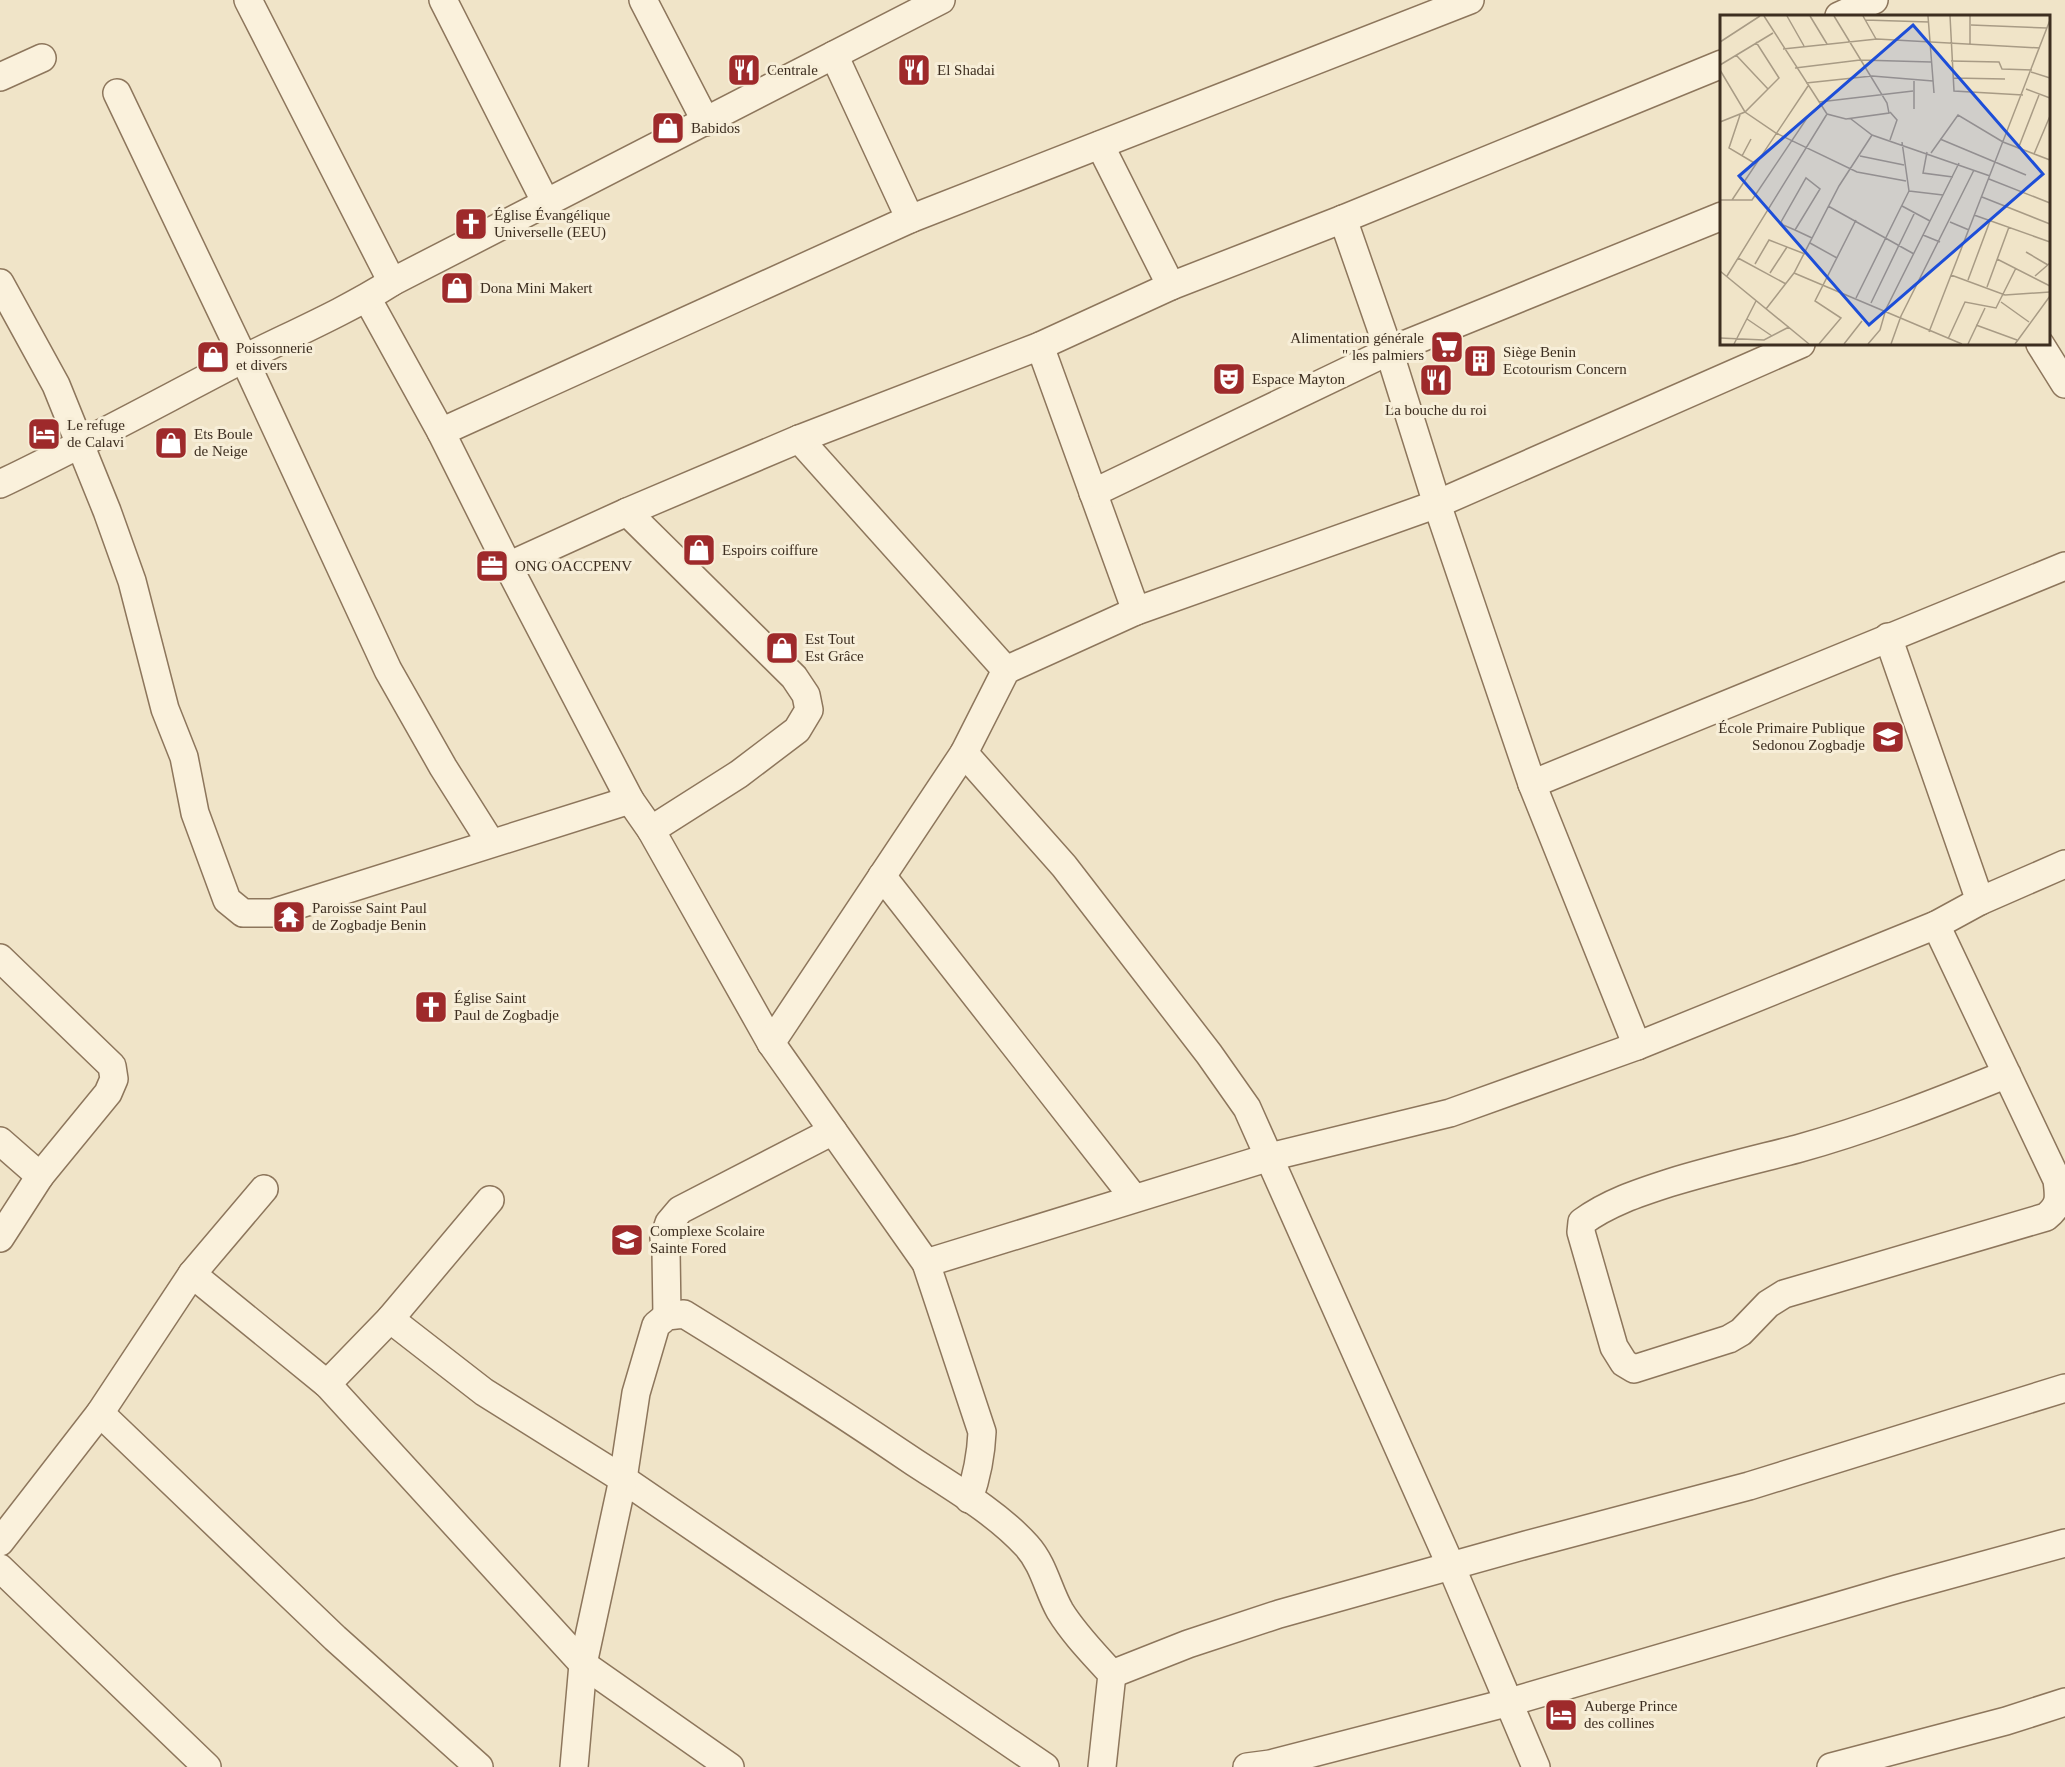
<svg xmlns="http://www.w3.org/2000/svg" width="2065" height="1767" font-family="Georgia,serif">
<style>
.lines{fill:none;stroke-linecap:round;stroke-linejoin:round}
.minor-casing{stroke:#8d765c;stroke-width:30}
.minor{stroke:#faf1dc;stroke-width:27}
.labels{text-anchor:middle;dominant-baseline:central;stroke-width:6;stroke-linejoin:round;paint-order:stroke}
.poi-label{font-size:15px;fill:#3d2e20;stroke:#f7eed8;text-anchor:start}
.inset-road{fill:none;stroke:#a89b85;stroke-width:1.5}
.view{fill:#1d4ed8;fill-opacity:0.15;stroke:#1d4ed8;stroke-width:3}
.inset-edge{fill:none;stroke:#3d2e20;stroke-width:3}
</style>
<rect width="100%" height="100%" fill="#f0e4c8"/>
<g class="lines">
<defs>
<g id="minor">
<polyline points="248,0 392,282"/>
<polyline points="443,0 546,203"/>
<polyline points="643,0 706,122"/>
<polyline points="1839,16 1874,0"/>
<polyline points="834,55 910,219"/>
<polyline points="0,77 42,58"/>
<polyline points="117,93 244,359 388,670 443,767 491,843"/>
<polyline points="1100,145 1171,286"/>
<polyline points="1343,219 1389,351 1437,504 1532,784 1637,1046"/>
<polyline points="0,283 56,385 107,511 132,581 165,709 184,757 195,813 227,900 243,913 272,913 630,800"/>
<path d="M 367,298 L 441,432 L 508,566 L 630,800 L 651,830 L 771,1043 L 926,1263 L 982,1432 C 981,1456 977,1476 969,1499"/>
<polyline points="2040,344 2065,384"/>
<polyline points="1040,346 1136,611"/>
<polyline points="441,432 910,219 1470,0"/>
<polyline points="799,439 1006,670"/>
<path d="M 0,484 C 82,445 162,401 243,359 C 293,334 345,312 392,282 L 941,0"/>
<polyline points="1093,493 1389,351 1722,216"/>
<polyline points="627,512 794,677 806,695 809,710 797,730 739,774 651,830"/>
<polyline points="508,566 627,512 799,439 1040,346 1171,286 1343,219 1722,64"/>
<polyline points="1888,637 1980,901"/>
<polyline points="964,753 1064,866 1209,1054 1247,1108 1451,1566 1536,1767"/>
<polyline points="1532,784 2065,566"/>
<polyline points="882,876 1134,1198"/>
<path d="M 1936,925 L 2057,1180 C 2059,1197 2061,1205 2046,1217 L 1784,1294 L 1768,1304 L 1741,1332 L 1729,1339 L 1634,1369 L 1624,1363 L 1614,1347 L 1581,1232 L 1582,1222 C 1608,1203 1638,1193 1669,1183 C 1711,1170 1754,1160 1797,1149 C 1869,1129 1938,1102 2007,1074"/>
<polyline points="0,958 112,1066 114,1079 108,1093 40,1176 0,1238"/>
<polyline points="771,1043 964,753 1006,670 1136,611 1437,504 1801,344"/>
<polyline points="0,1141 40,1176"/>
<polyline points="926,1263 1270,1157 1450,1113 1637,1046 1936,925 1980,901 2065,864"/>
<polyline points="192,1274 327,1384 583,1664 730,1767"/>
<polyline points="667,1316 666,1251 664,1238 669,1223 680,1210 833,1131"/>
<polyline points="390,1319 484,1392 623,1479 1045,1767"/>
<polyline points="327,1384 390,1319 490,1200"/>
<polyline points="100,1413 335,1638 479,1767"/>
<polyline points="0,1542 100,1413 192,1274 264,1189"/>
<polyline points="0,1568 207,1767"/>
<polyline points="1112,1674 1188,1644 1279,1614 1526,1545 1749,1486 2065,1388"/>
<path d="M 574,1767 L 583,1664 L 623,1479 L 636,1393 L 656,1325 L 667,1316 L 684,1314 C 762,1362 839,1411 914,1462 C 952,1487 996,1512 1027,1546 C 1044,1565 1048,1590 1060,1611 C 1074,1634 1094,1654 1112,1674 L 1102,1767"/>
<polyline points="1247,1767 1270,1764 1510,1702 1897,1589 2065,1543"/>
<polyline points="1831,1767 2006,1721 2065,1702"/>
</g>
</defs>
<use href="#minor" class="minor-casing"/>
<use href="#minor" class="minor"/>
</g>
<defs>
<symbol id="restaurant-square" viewBox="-11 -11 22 22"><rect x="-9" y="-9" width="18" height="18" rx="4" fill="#9e2a2b" stroke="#f7eed8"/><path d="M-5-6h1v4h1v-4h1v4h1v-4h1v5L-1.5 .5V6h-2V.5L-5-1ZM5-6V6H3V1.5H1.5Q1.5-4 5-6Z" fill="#fff"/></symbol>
<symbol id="shop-square" viewBox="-11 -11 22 22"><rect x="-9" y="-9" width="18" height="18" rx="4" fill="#9e2a2b" stroke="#f7eed8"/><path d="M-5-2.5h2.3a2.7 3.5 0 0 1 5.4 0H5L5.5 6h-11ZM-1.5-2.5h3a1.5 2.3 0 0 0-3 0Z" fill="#fff"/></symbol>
<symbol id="church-square" viewBox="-11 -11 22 22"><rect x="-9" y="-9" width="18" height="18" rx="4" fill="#9e2a2b" stroke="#f7eed8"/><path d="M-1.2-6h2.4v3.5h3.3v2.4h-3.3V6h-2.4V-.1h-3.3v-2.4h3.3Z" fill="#fff"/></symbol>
<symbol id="supermarket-square" viewBox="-11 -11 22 22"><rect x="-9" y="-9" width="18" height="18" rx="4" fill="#9e2a2b" stroke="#f7eed8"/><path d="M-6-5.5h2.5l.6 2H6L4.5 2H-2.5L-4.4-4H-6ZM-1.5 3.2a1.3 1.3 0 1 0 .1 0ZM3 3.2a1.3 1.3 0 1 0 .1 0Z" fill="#fff"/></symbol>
<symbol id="building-square" viewBox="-11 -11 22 22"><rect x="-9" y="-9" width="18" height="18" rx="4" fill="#9e2a2b" stroke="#f7eed8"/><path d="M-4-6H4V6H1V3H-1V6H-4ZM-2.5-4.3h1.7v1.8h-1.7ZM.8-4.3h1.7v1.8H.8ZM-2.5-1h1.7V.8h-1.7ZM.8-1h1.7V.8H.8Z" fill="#fff"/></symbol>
<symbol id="theatre-square" viewBox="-11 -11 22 22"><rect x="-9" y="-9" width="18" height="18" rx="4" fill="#9e2a2b" stroke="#f7eed8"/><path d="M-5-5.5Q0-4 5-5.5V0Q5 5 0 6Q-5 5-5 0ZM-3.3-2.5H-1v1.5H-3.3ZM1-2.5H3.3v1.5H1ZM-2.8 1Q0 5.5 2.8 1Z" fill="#fff"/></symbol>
<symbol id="hotel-square" viewBox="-11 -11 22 22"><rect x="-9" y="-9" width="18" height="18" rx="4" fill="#9e2a2b" stroke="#f7eed8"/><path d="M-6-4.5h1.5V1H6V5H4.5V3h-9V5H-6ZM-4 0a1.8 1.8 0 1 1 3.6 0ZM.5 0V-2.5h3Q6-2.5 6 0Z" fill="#fff"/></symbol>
<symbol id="office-square" viewBox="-11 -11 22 22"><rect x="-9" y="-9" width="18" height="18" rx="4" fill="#9e2a2b" stroke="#f7eed8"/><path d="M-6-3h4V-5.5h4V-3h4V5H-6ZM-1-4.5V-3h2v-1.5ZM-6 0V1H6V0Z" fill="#fff"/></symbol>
<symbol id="school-square" viewBox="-11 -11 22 22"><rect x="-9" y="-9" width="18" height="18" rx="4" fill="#9e2a2b" stroke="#f7eed8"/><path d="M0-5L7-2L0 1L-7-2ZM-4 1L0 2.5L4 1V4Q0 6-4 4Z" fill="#fff"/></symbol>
<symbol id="temple-square" viewBox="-11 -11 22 22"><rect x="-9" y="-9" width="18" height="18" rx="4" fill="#9e2a2b" stroke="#f7eed8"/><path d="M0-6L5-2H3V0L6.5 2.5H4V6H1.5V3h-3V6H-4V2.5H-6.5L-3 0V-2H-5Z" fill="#fff"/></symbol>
</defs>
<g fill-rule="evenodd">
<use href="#restaurant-square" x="725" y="51" width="38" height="38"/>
<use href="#restaurant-square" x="895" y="51" width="38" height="38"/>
<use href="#shop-square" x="649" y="109" width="38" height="38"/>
<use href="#church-square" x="452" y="205" width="38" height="38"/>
<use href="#shop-square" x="438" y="269" width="38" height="38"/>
<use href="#supermarket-square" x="1428" y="328" width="38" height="38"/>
<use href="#shop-square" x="194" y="338" width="38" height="38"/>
<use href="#building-square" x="1461" y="342" width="38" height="38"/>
<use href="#theatre-square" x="1210" y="360" width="38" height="38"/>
<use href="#restaurant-square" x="1417" y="361" width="38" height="38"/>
<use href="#hotel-square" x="25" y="415" width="38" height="38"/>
<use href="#shop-square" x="152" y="424" width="38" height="38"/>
<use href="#shop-square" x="680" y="531" width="38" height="38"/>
<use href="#office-square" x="473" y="547" width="38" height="38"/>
<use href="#shop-square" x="763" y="629" width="38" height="38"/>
<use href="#school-square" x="1869" y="718" width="38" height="38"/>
<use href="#temple-square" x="270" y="898" width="38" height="38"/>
<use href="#church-square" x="412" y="988" width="38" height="38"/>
<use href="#school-square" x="608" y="1221" width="38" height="38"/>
<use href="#hotel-square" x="1542" y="1696" width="38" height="38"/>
</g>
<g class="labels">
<g class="poi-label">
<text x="767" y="70">Centrale</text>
<text x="937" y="70">El Shadai</text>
<text x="691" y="128">Babidos</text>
<text x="494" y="215">Église Évangélique<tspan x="494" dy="17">Universelle (EEU)</tspan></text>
<text x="480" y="288">Dona Mini Makert</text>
<text x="1424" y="338" text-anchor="end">Alimentation générale<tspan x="1424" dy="17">" les palmiers</tspan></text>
<text x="236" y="348">Poissonnerie<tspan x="236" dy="17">et divers</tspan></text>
<text x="1503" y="352">Siège Benin<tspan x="1503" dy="17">Ecotourism Concern</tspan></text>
<text x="1252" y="379">Espace Mayton</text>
<text x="1436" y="410" text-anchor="middle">La bouche du roi</text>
<text x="67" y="425">Le refuge<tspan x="67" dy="17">de Calavi</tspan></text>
<text x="194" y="434">Ets Boule<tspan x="194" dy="17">de Neige</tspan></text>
<text x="722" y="550">Espoirs coiffure</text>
<text x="515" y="566">ONG OACCPENV</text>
<text x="805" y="639">Est Tout<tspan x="805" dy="17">Est Grâce</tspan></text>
<text x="1865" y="728" text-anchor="end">École Primaire Publique<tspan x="1865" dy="17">Sedonou Zogbadje</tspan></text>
<text x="312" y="908">Paroisse Saint Paul<tspan x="312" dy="17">de Zogbadje Benin</tspan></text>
<text x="454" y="998">Église Saint<tspan x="454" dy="17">Paul de Zogbadje</tspan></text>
<text x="650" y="1231">Complexe Scolaire<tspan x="650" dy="17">Sainte Fored</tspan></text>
<text x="1584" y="1706">Auberge Prince<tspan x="1584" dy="17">des collines</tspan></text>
</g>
</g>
<g transform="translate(1720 15)">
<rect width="330" height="330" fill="#f0e4c8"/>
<path class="inset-road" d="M 44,1 L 107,99 L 126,104 L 169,98 L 167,88 L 114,1M 67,1 L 84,31M 90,1 L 107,29M 143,1 L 156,24M 208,1 L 214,78M 230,1 L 234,76 L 303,80M 250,1 L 250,30M 145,5 L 209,7M 251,10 L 327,13M 0,27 L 40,1M 63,34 L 157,24 L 320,33M 16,40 L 48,74M 231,46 L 279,47 L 282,54 L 312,55M 0,50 L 53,18M 75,53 L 140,45 L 211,47M 0,55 L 25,97 L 56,118 L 137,157 L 186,166M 311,57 L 330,63M 233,63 L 285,64M 86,68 L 152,61 L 213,66M 306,74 L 330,83M 99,87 L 193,76M 194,94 L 194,66M 20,100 L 9,133 L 36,149M 131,104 L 152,120 L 270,161M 0,107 L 25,97 L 59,63 L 36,27M 220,124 L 306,160M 170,125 L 177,105 L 170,97M 298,134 L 319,80M 207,137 L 203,158 L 233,162M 211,138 L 238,100 L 283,127 L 330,145M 314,139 L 330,101M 22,141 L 31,124M 140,141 L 184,150M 269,164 L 330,188M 189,176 L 223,180M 262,182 L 330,209M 0,185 L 32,185 L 87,103 L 100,90M 12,185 L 88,71M 108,191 L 194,239M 182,191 L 210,206M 254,200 L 330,227M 230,207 L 249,215M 75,215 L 100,174 L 86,163 L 61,207 L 63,210 L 75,215 L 92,223M 203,220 L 220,227M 90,228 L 117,243M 306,237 L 328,250M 18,243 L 66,269M 277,244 L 330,271M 35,249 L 49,225 L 85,239M 0,256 L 89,329M 50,258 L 67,232M 74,258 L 242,329M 231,260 L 285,280 L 330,277M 7,261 L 107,99M 315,261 L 330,248M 248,265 L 270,206M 267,272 L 289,212M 136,283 L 189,176 L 182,127M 281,287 L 309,307M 151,288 L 195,197M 46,294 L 74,258 L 119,171 L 152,120M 27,304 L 52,321M 256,310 L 297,325M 209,317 L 330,5M 0,323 L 44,325 L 69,312M 228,324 L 245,287 L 276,293 L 296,253M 14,329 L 36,286M 99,329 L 121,303 L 95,286 L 136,205M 124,329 L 142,306M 148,329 L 160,315 L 166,294 L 239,148M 171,329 L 181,301 L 254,155M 248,329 L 265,293M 295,329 L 330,281"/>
<path class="view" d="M 193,10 L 323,159 L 149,310 L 19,161 Z"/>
<rect width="330" height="330" class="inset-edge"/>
</g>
</svg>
